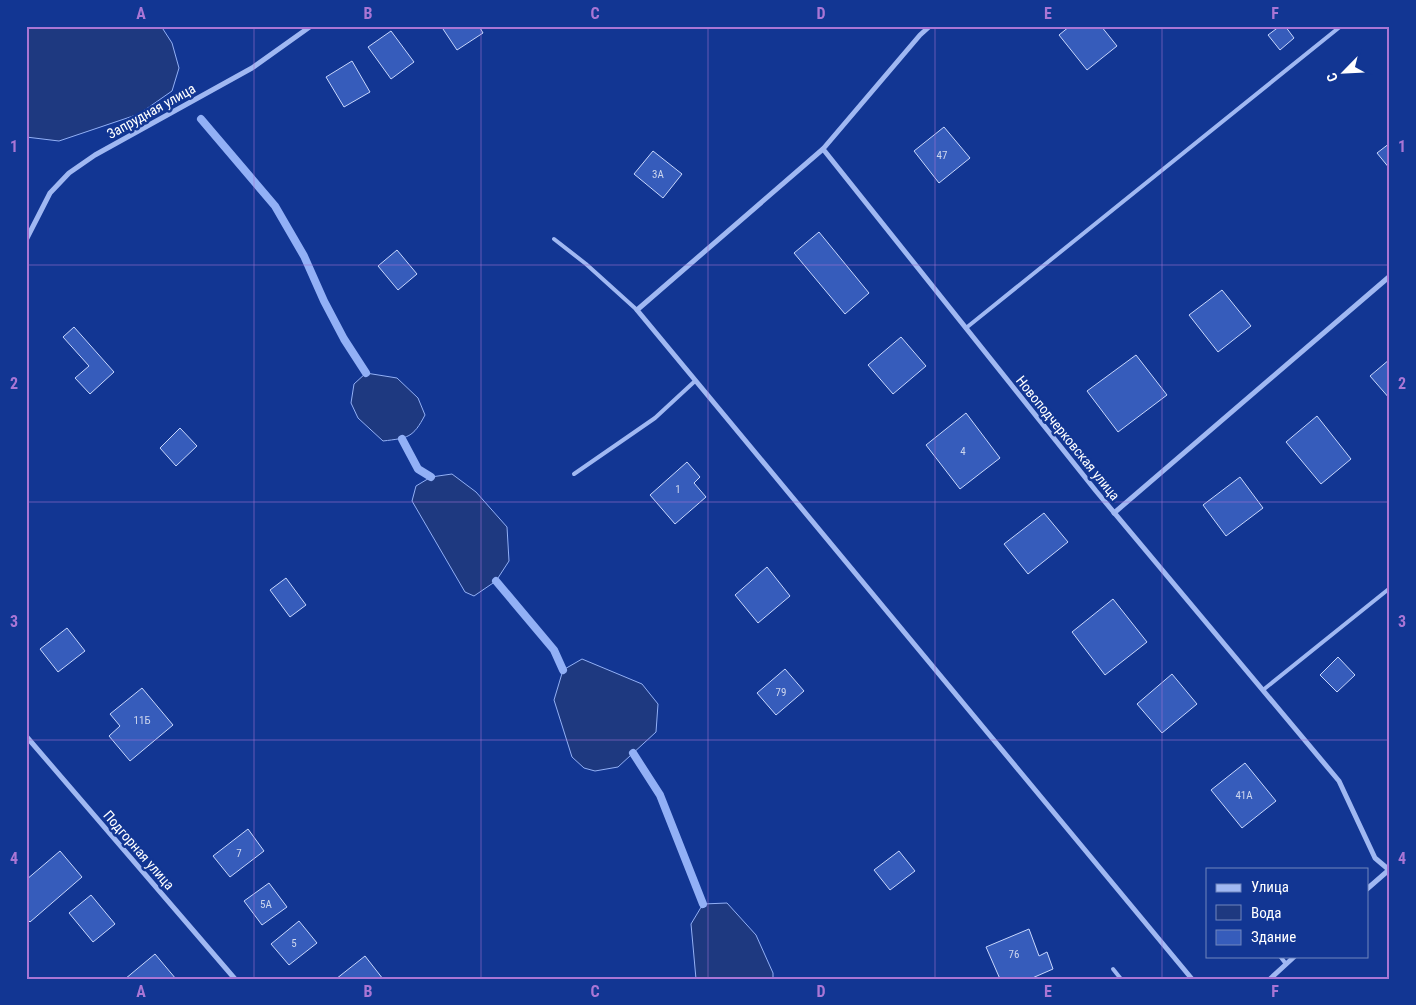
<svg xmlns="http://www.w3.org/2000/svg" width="1416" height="1005" font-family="'Roboto Condensed',sans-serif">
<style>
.water{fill:#1e3980;stroke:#92b0f6}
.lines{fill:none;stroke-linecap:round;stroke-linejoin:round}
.stream{stroke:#92b0f6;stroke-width:8}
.building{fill:#365cbb;stroke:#c8d7fd}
.service{stroke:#a0b8f2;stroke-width:4}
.minor{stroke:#a0b8f2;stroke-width:5}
.grid{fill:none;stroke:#a976d5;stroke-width:1;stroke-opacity:0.55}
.labels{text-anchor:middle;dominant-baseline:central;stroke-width:5;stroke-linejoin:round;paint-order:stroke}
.number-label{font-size:11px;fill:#cdd6ee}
.street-label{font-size:14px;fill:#fff;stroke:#123693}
.neatline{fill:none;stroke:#a976d5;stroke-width:2}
.grid-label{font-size:16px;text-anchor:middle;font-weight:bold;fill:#a976d5}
</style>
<rect width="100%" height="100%" fill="#123693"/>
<g class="water">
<polygon points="26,26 161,26 172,43 179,68 172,91 139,114 59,141 26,137"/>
<path d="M 366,373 L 397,378 L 418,398 L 425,415 C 413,438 408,438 383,441 L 358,418 L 351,403 L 354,384 Z"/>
<polygon points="452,474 476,492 507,527 509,561 496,581 474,596 465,592 412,501 416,486 431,477"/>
<polygon points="582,659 642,684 658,704 656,732 618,767 595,771 584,768 572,757 554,700 563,670"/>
<polygon points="727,903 756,935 773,973 773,979 696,979 691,924 703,904"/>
</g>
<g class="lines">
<g class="stream">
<polyline points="201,119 275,206 304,256 324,301 344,339 366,373"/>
<polyline points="402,439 418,469 431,477"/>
<polyline points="496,581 554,650 563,670"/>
<polyline points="633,753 660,795 703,904"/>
</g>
</g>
<g class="building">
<polygon points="441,26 479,26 483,33 457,50"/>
<polygon points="1070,26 1101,26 1117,46 1087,70 1059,35"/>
<polygon points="1280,26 1285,26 1294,38 1280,50 1268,35"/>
<polygon points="391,31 414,62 391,79 368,47"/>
<polygon points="352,61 370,92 344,107 326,77"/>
<polygon points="944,127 970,158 939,183 914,151"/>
<polygon points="1390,143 1390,169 1377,153"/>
<polygon points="653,151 682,174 663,198 634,174"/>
<polygon points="819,232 869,293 845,314 794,253"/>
<polygon points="397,250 417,274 398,290 378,266"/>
<polygon points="1222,290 1251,326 1218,352 1189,315"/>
<polygon points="74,327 114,372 90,394 75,378 89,366 63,337"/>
<polygon points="901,337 926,366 893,394 868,365"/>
<polygon points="1136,355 1167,395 1118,432 1087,391"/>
<polygon points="1390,359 1390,399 1370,376"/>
<polygon points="966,413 1000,458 960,489 926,445"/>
<polygon points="1317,416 1351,459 1321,484 1286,442"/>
<polygon points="180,428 197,446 176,466 160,448"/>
<polygon points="687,462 700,477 694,483 706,497 675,524 650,495"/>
<polygon points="1240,477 1263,508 1226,536 1203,505"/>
<polygon points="1044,513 1068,542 1028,574 1004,544"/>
<polygon points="767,567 790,596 758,623 735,595"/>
<polygon points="286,578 306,605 290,617 270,590"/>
<polygon points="1113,599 1147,642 1105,675 1072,632"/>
<polygon points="67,628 85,651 58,672 40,649"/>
<polygon points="1338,657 1355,675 1337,692 1320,675"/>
<polygon points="785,669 804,691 776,715 757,693"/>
<polygon points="1172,674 1197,704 1162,733 1137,704"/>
<polygon points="142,688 173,725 130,761 109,736 120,726 110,714"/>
<polygon points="1245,763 1276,801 1242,828 1211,790"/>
<polygon points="248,829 264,851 230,877 213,856"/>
<polygon points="60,851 82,877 30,922 26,918 26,880"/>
<polygon points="899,851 915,871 890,890 874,870"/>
<polygon points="269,883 287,907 262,925 244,901"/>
<polygon points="91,895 115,924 93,942 69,913"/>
<polygon points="299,921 317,943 289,965 271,944"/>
<polygon points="1029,929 1039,956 1047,952 1053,969 1030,979 1000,979 986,947"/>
<polygon points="155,954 176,979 125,979"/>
<polygon points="365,956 383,979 336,979"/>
</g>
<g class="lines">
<g class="service">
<polyline points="554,239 586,264 637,310"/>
<polyline points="966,328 1341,26"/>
<polyline points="574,474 655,418 695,381"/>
<polyline points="1263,690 1390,588"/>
<polyline points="1280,956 1286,964"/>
<polyline points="1113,969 1121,979"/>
</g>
<g class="minor">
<polyline points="930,26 920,35 823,149 1096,491 1339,781 1375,858 1388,869 1390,868"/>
<polyline points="823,149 637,310 1192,979"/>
<polyline points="26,240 50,193 69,173 95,155 252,68 311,26"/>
<polyline points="1114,513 1390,276"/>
<polyline points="26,736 235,979"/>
<polyline points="1367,889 1390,869"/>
<polyline points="1270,979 1295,956"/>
</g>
</g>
<path class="grid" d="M 254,26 L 254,979M 481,26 L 481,979M 708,26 L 708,979M 935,26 L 935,979M 1162,26 L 1162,979M 26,265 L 1390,265M 26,502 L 1390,502M 26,740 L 1390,740"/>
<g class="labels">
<g class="number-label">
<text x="942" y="155">47</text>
<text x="658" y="174">3А</text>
<text x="963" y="451">4</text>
<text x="678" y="489">1</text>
<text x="781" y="692">79</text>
<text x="142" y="720">11Б</text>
<text x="1244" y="795">41А</text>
<text x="239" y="853">7</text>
<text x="266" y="904">5А</text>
<text x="294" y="943">5</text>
<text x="1014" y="954">76</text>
</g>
<g class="street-label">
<text transform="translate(151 111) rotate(-29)">Запрудная улица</text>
<text transform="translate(1068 438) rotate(51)">Новоподчерковская улица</text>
<text transform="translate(139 850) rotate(49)">Подгорная улица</text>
</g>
</g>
<rect width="1416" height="1005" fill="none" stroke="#123693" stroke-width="55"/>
<rect x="1206" y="868" width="162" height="90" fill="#123693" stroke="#7186be"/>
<rect x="1216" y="884" width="25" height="8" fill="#a0b8f2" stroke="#7186be"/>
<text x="1251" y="892" font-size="15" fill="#ffffff">Улица</text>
<rect x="1216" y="905" width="25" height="15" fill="#1e3980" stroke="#7186be"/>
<text x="1251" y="918" font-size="15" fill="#ffffff">Вода</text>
<rect x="1216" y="930" width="25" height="15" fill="#365cbb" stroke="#7186be"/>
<text x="1251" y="942" font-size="15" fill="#ffffff">Здание</text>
<g transform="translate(1344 72) rotate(246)" stroke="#123693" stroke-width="4" paint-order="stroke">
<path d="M0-4L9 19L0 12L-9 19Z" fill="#ffffff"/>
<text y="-8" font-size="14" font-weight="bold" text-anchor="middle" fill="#ffffff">С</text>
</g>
<rect x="28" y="28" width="1360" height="950" class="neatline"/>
<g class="grid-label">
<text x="141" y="19">A</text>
<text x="368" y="19">B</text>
<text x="595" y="19">C</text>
<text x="821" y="19">D</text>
<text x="1048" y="19">E</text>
<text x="1275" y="19">F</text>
<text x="14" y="152">1</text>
<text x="1402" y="152">1</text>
<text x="14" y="389">2</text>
<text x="1402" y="389">2</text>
<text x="14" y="627">3</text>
<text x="1402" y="627">3</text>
<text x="14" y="864">4</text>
<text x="1402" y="864">4</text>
<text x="141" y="997">A</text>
<text x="368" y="997">B</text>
<text x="595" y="997">C</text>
<text x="821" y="997">D</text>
<text x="1048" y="997">E</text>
<text x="1275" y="997">F</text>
</g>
</svg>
